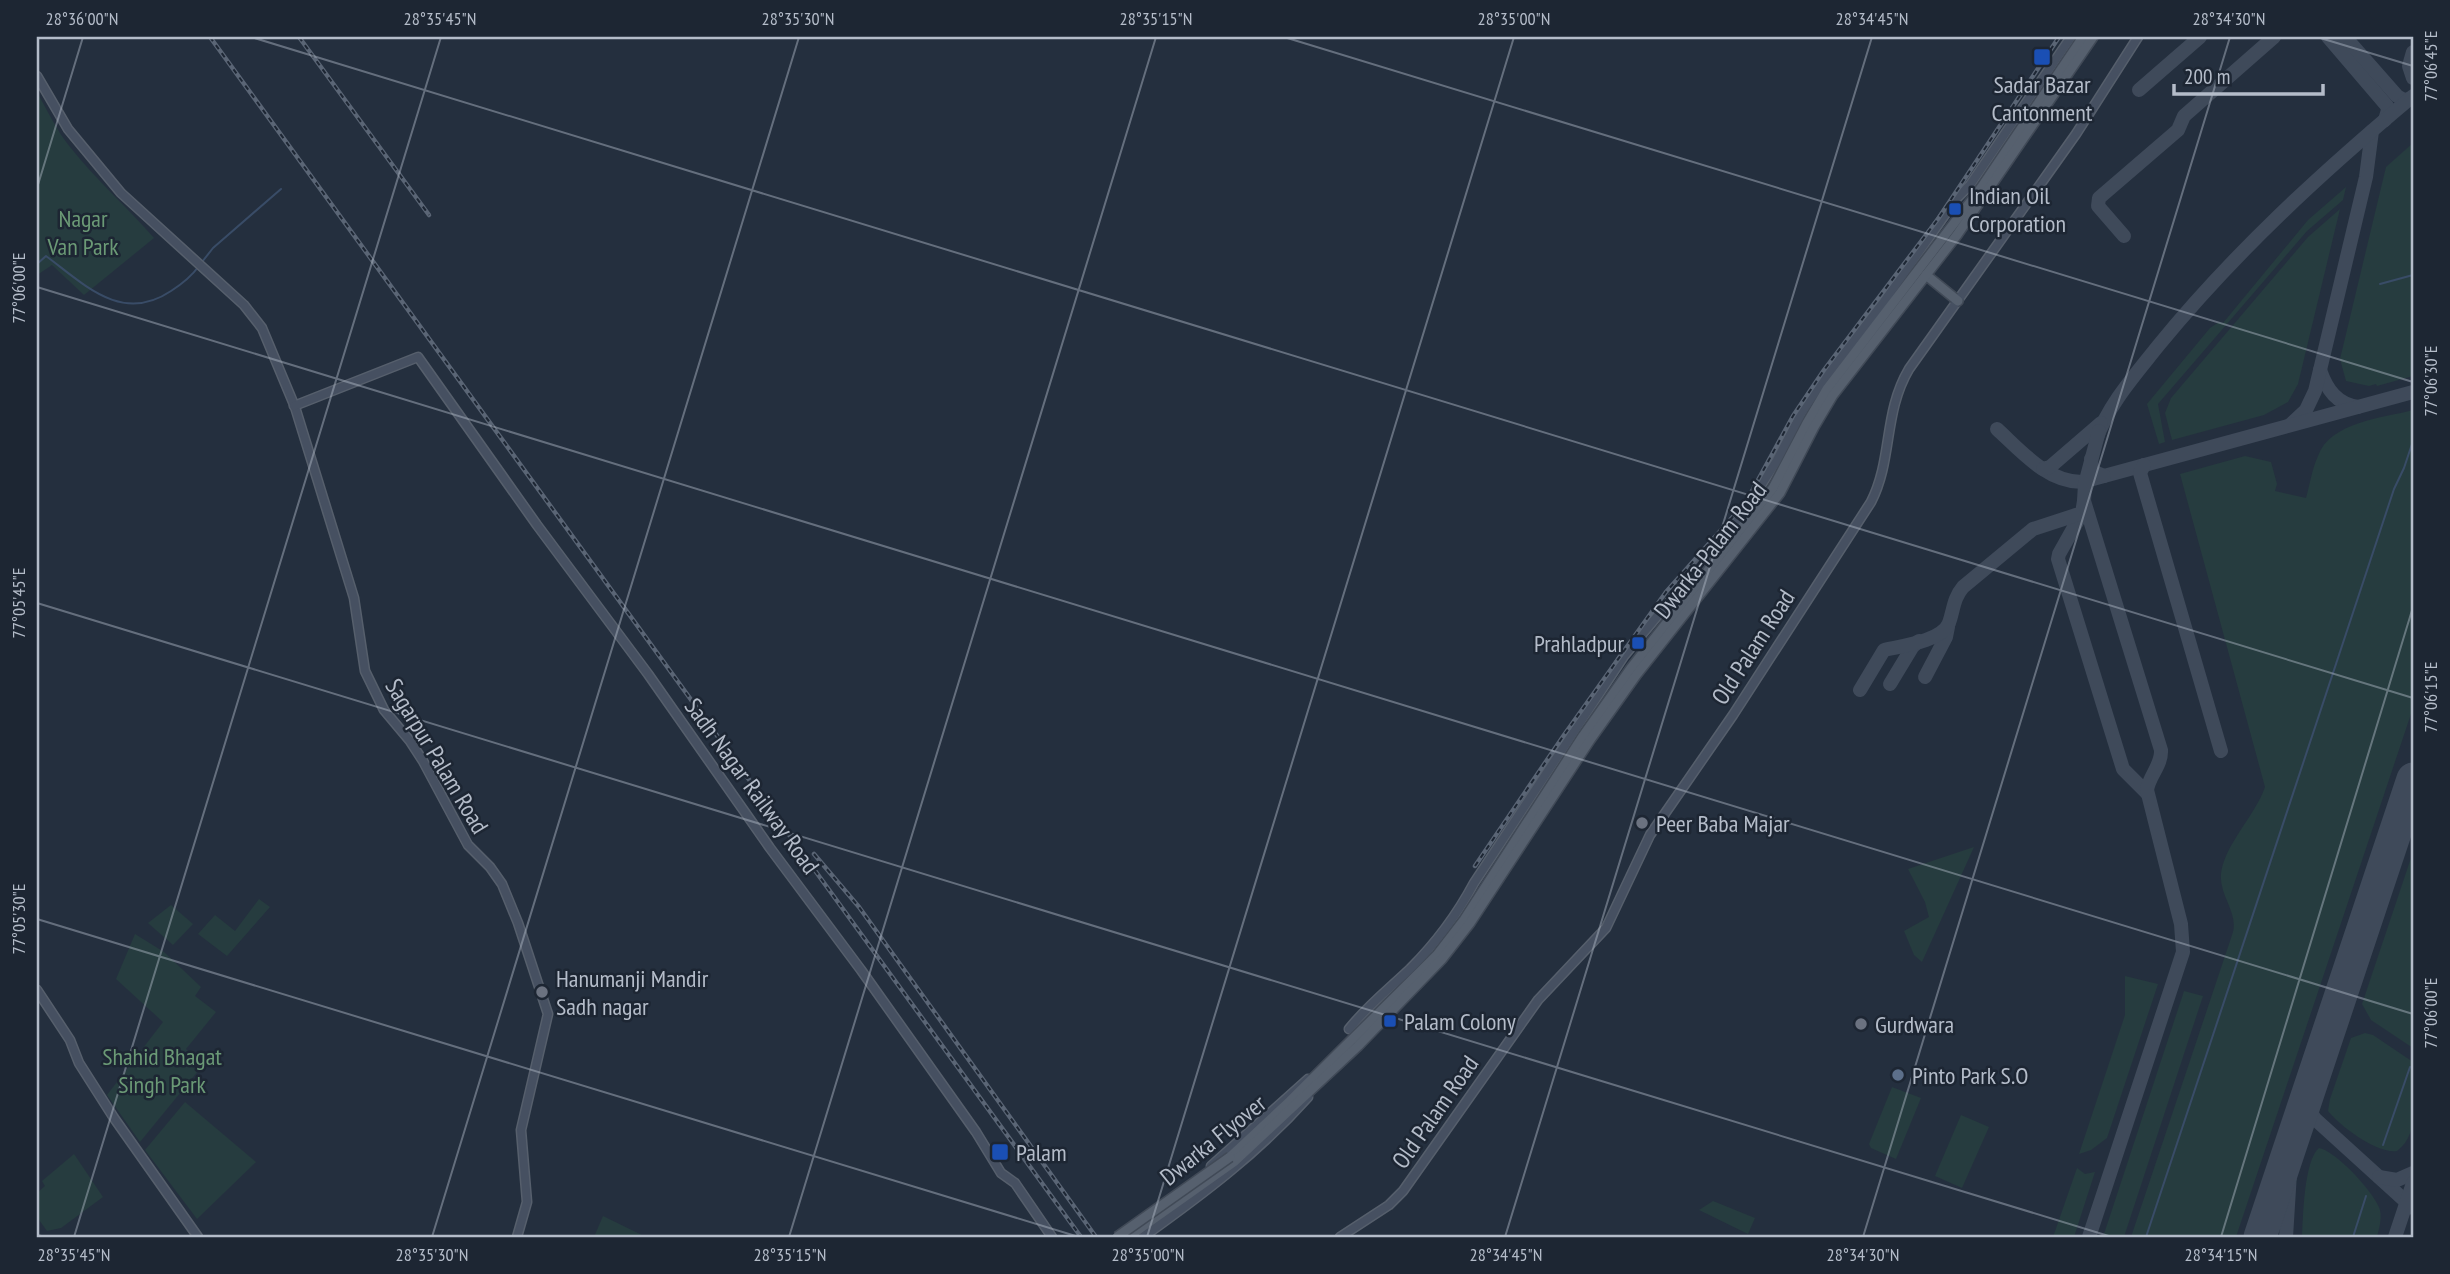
<svg xmlns="http://www.w3.org/2000/svg" width="2450" height="1274" font-family="'PT Sans Narrow',sans-serif">
<style>
.green{fill:#263c3f}
.lines{fill:none;stroke-linecap:round;stroke-linejoin:round}
.stream{stroke:#394c67;stroke-width:2}
.taxiway{stroke:#3f4a5a;stroke-width:14}
.runway{stroke:#3f4a5a;stroke-width:33}
.secondary-casing{stroke:#565f6c;stroke-width:11}
.primary-casing{stroke:#414a57;stroke-width:12}
.secondary{stroke:#465061;stroke-width:8}
.primary{stroke:#56606e;stroke-width:9}
.rail-casing{stroke:#5a6575;stroke-width:4.5}
.rail{stroke:#1d2633;stroke-width:2;stroke-dasharray:5;stroke-linecap:butt}
.primary-bridge-casing{stroke:#414a57;stroke-width:12;stroke-linecap:butt}
.primary-bridge{stroke:#56606e;stroke-width:9}
.ticks{fill:none;stroke:#b4bcc9;stroke-width:2;stroke-opacity:0.45}
.transit-dot{fill:#1a4fb4;stroke:#1d2633;stroke-width:2.5}
.worship-dot{fill:#6b7280;stroke:#1d2633;stroke-width:2.5}
.service-dot{fill:#5c6f8a;stroke:#1d2633;stroke-width:2.5}
.labels{text-anchor:middle;dominant-baseline:central;stroke-width:5;stroke-linejoin:round;paint-order:stroke}
.poi-label{font-size:24px;fill:#b4bcc9;stroke:#1d2633;text-anchor:start}
.park-label{font-size:24px;fill:#6b9a76;stroke:#1d2633}
.street-label{font-size:24px;fill:#b4bcc9;stroke:#1d2633}
.neatline{fill:none;stroke:#b4bcc9;stroke-width:2.5}
.ticks-label{font-size:18px;text-anchor:middle;fill:#b4bcc9}
</style>
<rect width="100%" height="100%" fill="#242f3e"/>
<g class="green">
<path d="M 37,92 C 47,110 57,131 70,147 C 96,180 127,207 154,238 L 84,295 L 52,265 L 37,275 Z"/>
<polygon points="2413,143 2413,376 2377,386 2376,384 2369,386 2346,381 2340,359 2386,167"/>
<polygon points="2346,187 2343,200 2307,231 2158,404 2165,442 2159,444 2147,404 2210,328 2219,322 2223,323 2308,220"/>
<polygon points="2340,209 2298,384 2288,402 2264,415 2172,440 2165,413 2171,398 2308,237"/>
<path d="M 2413,410 L 2413,708 L 2236,1237 L 2131,1237 L 2233,932 C 2238,912 2219,895 2221,874 C 2224,845 2255,816 2265,787 L 2180,474 L 2245,456 L 2271,462 L 2277,484 L 2275,491 L 2306,498 C 2310,484 2312,469 2318,456 C 2330,422 2383,418 2413,410 Z"/>
<polygon points="1974,847 1922,962 1914,955 1904,931 1929,917 1925,902 1908,869"/>
<polygon points="2413,852 2413,1048 2371,1020 2362,1004"/>
<polygon points="259,899 270,907 227,956 198,934 215,915 235,931"/>
<polygon points="171,905 193,924 173,945 148,923"/>
<polygon points="135,934 164,952 201,987 195,996 216,1012 186,1049 203,1065 140,1142 107,1095 163,1022 116,979"/>
<polygon points="2125,976 2158,984 2107,1138 2091,1150 2079,1154 2125,1015"/>
<polygon points="2184,991 2203,996 2124,1237 2103,1237"/>
<path d="M 2365,1033 L 2373,1035 L 2413,1062 C 2413,1090 2422,1133 2397,1151 C 2377,1154 2340,1126 2328,1111 L 2330,1099 L 2351,1038 Z"/>
<polygon points="1892,1087 1921,1098 1896,1159 1871,1148 1869,1144"/>
<polygon points="185,1102 256,1162 197,1219 145,1150"/>
<polygon points="1961,1115 1989,1127 1962,1188 1935,1176"/>
<path d="M 2319,1148 C 2336,1151 2375,1193 2380,1210 C 2382,1219 2379,1229 2377,1237 L 2302,1237 C 2303,1217 2304,1160 2319,1148 Z"/>
<polygon points="74,1154 103,1197 61,1228 47,1231 37,1217 37,1193 45,1186 42,1181"/>
<polygon points="2077,1168 2085,1174 2095,1172 2074,1237 2053,1237"/>
<polygon points="1713,1201 1755,1218 1748,1234 1699,1210"/>
<polygon points="603,1216 646,1237 594,1237"/>
</g>
<g class="lines">
<g class="stream">
<polyline points="202,262 213,248 281,189"/>
<path d="M 37,264 L 46,256 C 85,285 122,324 171,291 C 182,284 191,277 199,266"/>
<polyline points="2380,284 2413,275"/>
<polyline points="2383,1145 2410,1067"/>
<polyline points="2146,1237 2394,489 2404,468 2413,441"/>
<polyline points="2353,1237 2366,1196"/>
</g>
<g class="taxiway">
<polyline points="2328,37 2387,106 2388,110 2385,120"/>
<polyline points="2345,37 2397,96 2404,100 2410,99"/>
<polyline points="2413,52 2409,66 2413,78"/>
<polyline points="2139,90 2200,37"/>
<polyline points="2124,236 2098,206 2099,198 2178,130 2184,116 2274,37"/>
<path d="M 2320,370 C 2327,390 2337,404 2358,407"/>
<polyline points="2290,425 2306,410 2315,391 2366,177 2372,131"/>
<path d="M 1997,429 C 2021,451 2047,482 2082,482 L 2413,392"/>
<path d="M 2096,440 C 2108,405 2135,375 2158,346 C 2234,253 2321,173 2413,96"/>
<polyline points="2091,459 2092,471 2104,476"/>
<polyline points="2144,465 2140,473 2221,751"/>
<polyline points="2043,469 2050,467 2101,423"/>
<polyline points="2082,513 2059,554 2058,559 2123,769 2147,793"/>
<polyline points="1925,677 1946,637 1948,627"/>
<polyline points="1890,684 1913,646 1919,641"/>
<path d="M 1860,690 L 1884,650 C 1902,646 1942,641 1949,623 C 1954,609 1953,599 1963,587 L 2033,529 L 2082,513 L 2084,501"/>
<polyline points="2308,1094 2309,1109 2315,1119 2413,1208"/>
<polyline points="2379,1177 2397,1180 2413,1173"/>
<path d="M 2089,1237 L 2183,952 L 2181,924 L 2147,790 C 2149,776 2162,765 2161,750 L 2084,501 L 2085,484 L 2099,431"/>
<polyline points="2286,1237 2290,1173 2305,1106"/>
<polyline points="2395,1237 2413,1183"/>
</g>
<polyline class="runway" points="2260,1237 2413,779"/>
<defs>
<g id="secondary">
<polyline points="37,76 68,129 121,193 244,305 262,328 295,407 354,598 365,671 384,710 410,741 423,761 468,845 490,867 502,884 518,923 548,1014 521,1130 527,1202 517,1237"/>
<polyline points="294,406 418,357 537,525 648,674 770,848 861,970 976,1132 1001,1173 1015,1183 1052,1237"/>
<polyline points="37,990 70,1040 79,1063 114,1118 198,1237"/>
<path d="M 1349,1029 C 1367,1006 1389,989 1410,969 C 1436,943 1457,915 1474,883 L 1624,656 L 1741,516 L 1776,462 L 1802,412 L 1824,379 L 1883,303 L 1956,199 L 1970,185 L 2071,37"/>
<polyline points="1211,1166 1308,1079"/>
<path d="M 1143,1237 C 1203,1194 1258,1153 1308,1097"/>
<path d="M 1340,1237 L 1389,1205 L 1403,1191 L 1538,1000 L 1606,928 L 1650,835 L 1733,715 L 1871,502 C 1893,459 1883,413 1909,369 L 2076,134 L 2138,37"/>
</g>
<g id="primary">
<polyline points="1926,275 1958,301"/>
<polyline points="1230,1157 1290,1101 1437,955 1464,920 1583,736 1631,668 1773,488 1807,423 1827,389 1981,188 2083,37"/>
<polyline points="1128,1237 1235,1161 1358,1046 1442,959 1470,923 1590,740 1637,674 1780,493 1814,427 1833,395 1957,235 2093,37"/>
</g>
</defs>
<use href="#secondary" class="secondary-casing"/>
<use href="#primary" class="primary-casing"/>
<use href="#secondary" class="secondary"/>
<use href="#primary" class="primary"/>
<defs>
<g id="rail">
<polyline points="210,37 1081,1237"/>
<polyline points="299,37 429,215"/>
<polyline points="814,854 859,907 1096,1237"/>
<polyline points="1475,866 1564,735 1666,592 1746,502 1793,416 1824,370 1938,219 2059,37"/>
</g>
</defs>
<use href="#rail" class="rail-casing"/>
<use href="#rail" class="rail"/>
<defs>
<polyline id="primary-bridge" points="1117,1237 1230,1157"/>
</defs>
<use href="#primary-bridge" class="primary-bridge-casing"/>
<use href="#primary-bridge" class="primary-bridge"/>
</g>
<path class="ticks" d="M 251,37 L 2413,698M 1284,37 L 2413,382M 2317,37 L 2413,66M 37,188 L 83,37M 37,287 L 2413,1014M 37,603 L 2112,1237M 37,919 L 1079,1237M 37,1235 L 46,1237M 74,1237 L 441,37M 432,1237 L 799,37M 789,1237 L 1156,37M 1147,1237 L 1514,37M 1505,1237 L 1872,37M 1863,1237 L 2230,37M 2221,1237 L 2413,607"/>
<g class="transit-dot">
<rect x="2033" y="48" width="18" height="18" rx="3.5"/>
<rect x="1948" y="202" width="14" height="14" rx="3.5"/>
<rect x="1631" y="636" width="14" height="14" rx="3.5"/>
<rect x="1383" y="1014" width="14" height="14" rx="3.5"/>
<rect x="991" y="1143" width="18" height="18" rx="3.5"/>
</g>
<g class="worship-dot">
<circle cx="1642" cy="823" r="7"/>
<circle cx="542" cy="992" r="7"/>
<circle cx="1861" cy="1024" r="7"/>
</g>
<circle class="service-dot" cx="1898" cy="1075" r="7"/>
<g class="labels">
<g class="poi-label">
<text x="2042" y="84" text-anchor="middle">Sadar Bazar<tspan x="2042" dy="28">Cantonment</tspan></text>
<text x="1969" y="195">Indian Oil<tspan x="1969" dy="28">Corporation</tspan></text>
<text x="1624" y="643" text-anchor="end">Prahladpur</text>
<text x="1656" y="823">Peer Baba Majar</text>
<text x="556" y="978">Hanumanji Mandir<tspan x="556" dy="28">Sadh nagar</tspan></text>
<text x="1404" y="1021">Palam Colony</text>
<text x="1875" y="1024">Gurdwara</text>
<text x="1912" y="1075">Pinto Park S.O</text>
<text x="1016" y="1152">Palam</text>
</g>
<g class="park-label">
<text x="83" y="218">Nagar<tspan x="83" dy="28">Van Park</tspan></text>
<text x="162" y="1056">Shahid Bhagat<tspan x="162" dy="28">Singh Park</tspan></text>
</g>
<g class="street-label">
<text transform="translate(1710 550) rotate(-52)">Dwarka-Palam Road</text>
<text transform="translate(1753 647) rotate(-57)">Old Palam Road</text>
<text transform="translate(437 756) rotate(59)">Sagarpur Palam Road</text>
<text transform="translate(752 786) rotate(54)">Sadh Nagar Railway Road</text>
<text transform="translate(1435 1112) rotate(-55)">Old Palam Road</text>
<text transform="translate(1213 1140) rotate(-39)">Dwarka Flyover</text>
</g>
</g>
<rect width="2450" height="1274" fill="none" stroke="#1d2633" stroke-width="77"/>
<path d="M2174 84v10h149v-10" fill="none" stroke="#b4bcc9" stroke-width="3.5"/>
<text x="2184" y="84" font-size="21" fill="#b4bcc9" stroke="#1d2633" stroke-width="5" paint-order="stroke">200 m</text>
<rect x="38" y="38" width="2374" height="1198" class="neatline"/>
<g class="ticks-label">
<text x="82" y="25">28°36'00"N</text>
<text x="440" y="25">28°35'45"N</text>
<text x="798" y="25">28°35'30"N</text>
<text x="1156" y="25">28°35'15"N</text>
<text x="1514" y="25">28°35'00"N</text>
<text x="1872" y="25">28°34'45"N</text>
<text x="2229" y="25">28°34'30"N</text>
<text transform="translate(2431 66) rotate(-90)" y="6">77°06'45"E</text>
<text transform="translate(19 288) rotate(-90)" y="6">77°06'00"E</text>
<text transform="translate(2431 381) rotate(-90)" y="6">77°06'30"E</text>
<text transform="translate(19 603) rotate(-90)" y="6">77°05'45"E</text>
<text transform="translate(2431 697) rotate(-90)" y="6">77°06'15"E</text>
<text transform="translate(19 919) rotate(-90)" y="6">77°05'30"E</text>
<text transform="translate(2431 1013) rotate(-90)" y="6">77°06'00"E</text>
<text x="74" y="1261">28°35'45"N</text>
<text x="432" y="1261">28°35'30"N</text>
<text x="790" y="1261">28°35'15"N</text>
<text x="1148" y="1261">28°35'00"N</text>
<text x="1506" y="1261">28°34'45"N</text>
<text x="1863" y="1261">28°34'30"N</text>
<text x="2221" y="1261">28°34'15"N</text>
</g>
</svg>
